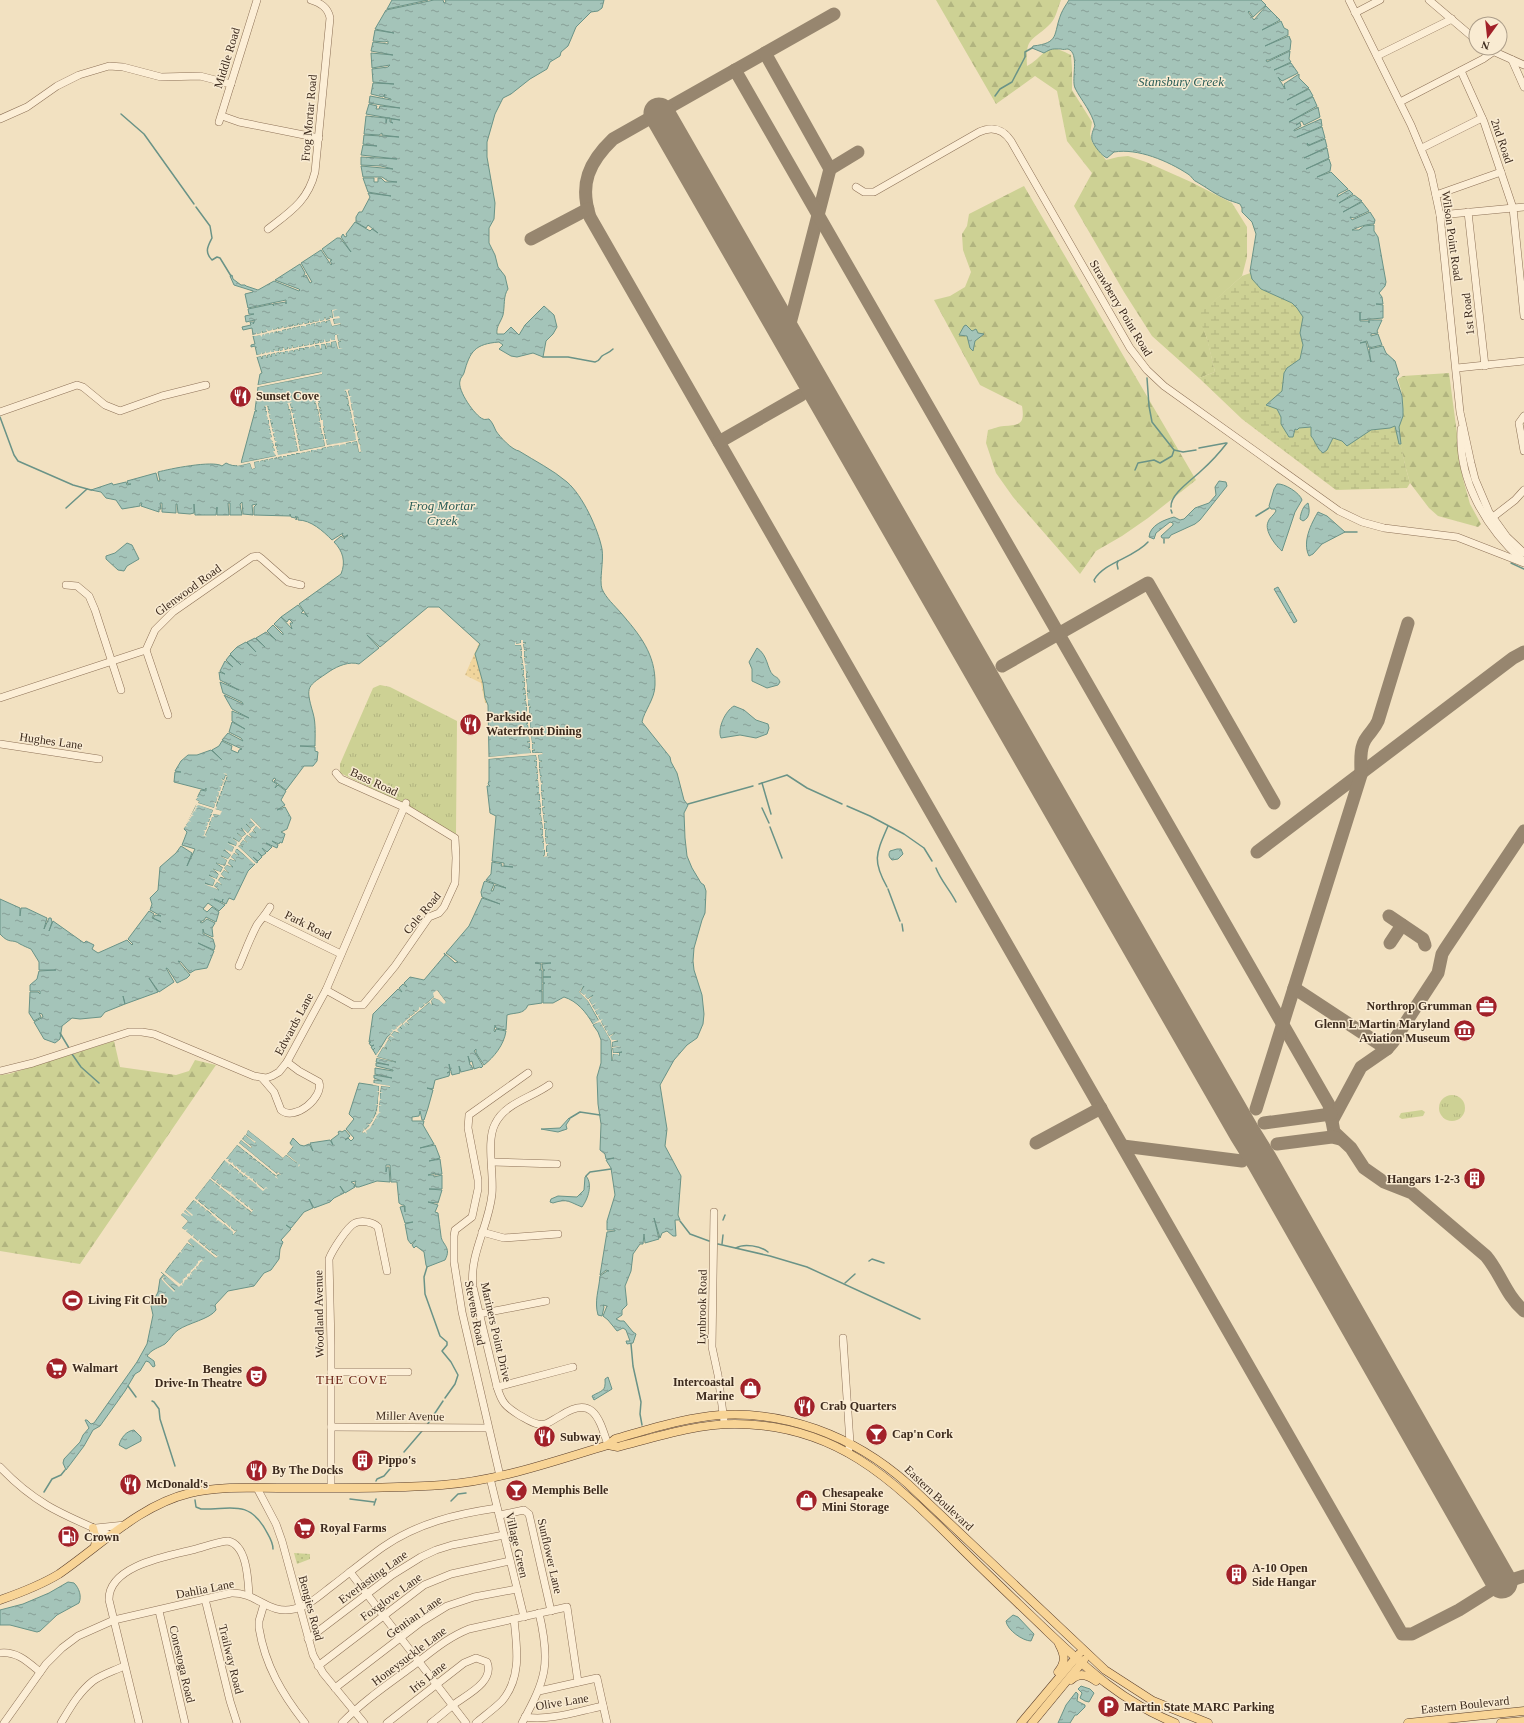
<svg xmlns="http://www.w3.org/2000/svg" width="1524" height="1723" font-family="'Times New Roman',serif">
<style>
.grass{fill:url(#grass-tufts)}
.forest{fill:url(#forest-firs)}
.wetland{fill:url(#wetland-marsh)}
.sand{fill:url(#sand-dots)}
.park{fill:url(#park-dots)}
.water{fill:url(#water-ripples);stroke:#6a9387}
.pier{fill:#f2e1c1}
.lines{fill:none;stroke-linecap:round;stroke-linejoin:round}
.stream{stroke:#6a9387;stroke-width:1.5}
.taxiway{stroke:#97866f;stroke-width:13}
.runway{stroke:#97866f;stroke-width:31}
.minor-casing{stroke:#8d7157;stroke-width:8}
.major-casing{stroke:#5b3f2c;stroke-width:9}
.minor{stroke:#fceed6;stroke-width:7}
.major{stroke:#f8d496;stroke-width:8}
.labels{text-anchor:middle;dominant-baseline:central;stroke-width:3;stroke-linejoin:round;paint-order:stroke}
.street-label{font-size:12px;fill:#3c2a1d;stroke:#f9ebd2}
.poi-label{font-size:12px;font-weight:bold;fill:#3c2a1d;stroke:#f9ebd2;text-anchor:start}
.water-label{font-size:13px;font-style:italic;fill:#2a5d57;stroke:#f9ebd2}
.neighbourhood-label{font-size:13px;letter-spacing:1px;fill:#6c2518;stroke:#f9ebd2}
</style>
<defs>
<pattern id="grass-tufts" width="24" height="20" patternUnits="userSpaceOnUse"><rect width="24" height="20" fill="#cdd194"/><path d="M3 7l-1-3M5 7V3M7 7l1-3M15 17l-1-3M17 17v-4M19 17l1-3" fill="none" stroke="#b1b47f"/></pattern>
<pattern id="forest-firs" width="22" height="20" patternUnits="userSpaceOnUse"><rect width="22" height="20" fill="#cdd194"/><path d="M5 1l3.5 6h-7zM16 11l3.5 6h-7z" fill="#b1b47f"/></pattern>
<pattern id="wetland-marsh" width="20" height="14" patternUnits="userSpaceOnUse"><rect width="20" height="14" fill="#cdd194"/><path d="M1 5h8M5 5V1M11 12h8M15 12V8" fill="none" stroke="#b1b47f"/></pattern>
<pattern id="sand-dots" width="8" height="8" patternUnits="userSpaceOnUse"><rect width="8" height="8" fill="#f0d59c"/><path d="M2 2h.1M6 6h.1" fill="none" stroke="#cfb786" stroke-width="1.8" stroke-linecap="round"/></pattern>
<pattern id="park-dots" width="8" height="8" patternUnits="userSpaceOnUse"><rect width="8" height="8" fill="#cdd194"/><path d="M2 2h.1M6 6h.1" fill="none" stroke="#b1b47f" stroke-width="1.8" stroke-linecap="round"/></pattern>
<pattern id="water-ripples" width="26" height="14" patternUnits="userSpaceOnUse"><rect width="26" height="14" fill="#a4c4b9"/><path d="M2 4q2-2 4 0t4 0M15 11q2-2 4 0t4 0" fill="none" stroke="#879f96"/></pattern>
</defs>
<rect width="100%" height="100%" fill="#f2e1c1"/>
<g class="grass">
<polygon points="380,685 390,687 457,721 456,834 394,799 340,773 340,764 373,688"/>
<circle cx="1452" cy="1108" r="13"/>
<polygon points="1422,1110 1425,1112 1423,1116 1402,1119 1399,1117 1401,1113"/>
</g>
<g class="forest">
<path d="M 936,0 L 1061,0 C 1058,7 1056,18 1051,23 C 1033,42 1025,35 1027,66 C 1049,54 1042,40 1071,55 L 1072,68 L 1072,90 L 1092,122 L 1090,134 L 1092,142 L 1106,160 L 1118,157 L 1128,156 L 1146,162 L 1191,182 L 1232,203 L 1247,227 L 1247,257 L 1242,276 L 1199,315 L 1208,342 L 1215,372 L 1199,378 L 1152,336 L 1124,292 L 1074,206 L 1092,173 L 1067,141 L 1057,91 L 1035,76 L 996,104 Z"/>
<path d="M 1024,186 L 1196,480 L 1148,518 L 1122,536 L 1096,551 L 1080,574 L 1013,497 L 996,473 L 986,443 L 988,430 C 993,429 999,426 1004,426 C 1020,425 1025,424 1022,406 L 980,385 L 934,300 L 950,296 L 965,287 L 971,272 L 963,250 L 962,234 L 967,226 L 969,214 Z"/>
<polygon points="1449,373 1463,479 1470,504 1481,524 1478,527 1438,516 1429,508 1410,483 1405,465 1398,432 1403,408 1402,394 1398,379 1403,376"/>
<polygon points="114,1041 120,1067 176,1075 189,1071 195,1060 216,1065 80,1264 0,1251 0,1075 9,1074"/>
</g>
<polygon class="wetland" points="1253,272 1293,301 1304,314 1369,429 1397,423 1405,465 1410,483 1407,488 1336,490 1242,419 1199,378 1215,372 1207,339 1198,315 1242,276"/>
<polygon class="sand" points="480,641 491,702 485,703 481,683 465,675"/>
<polygon class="park" points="294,1553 310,1554 310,1559 297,1564"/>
<g class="water">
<polygon points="392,0 428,0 387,9"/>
<path d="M 434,0 L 443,0 L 444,3 L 446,2 L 445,0 L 604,0 L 602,8 L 598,11 L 591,12 L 576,27 L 571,39 L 568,46 L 561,52 L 560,56 L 550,62 L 547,69 L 530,79 L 511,94 L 503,98 L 495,114 L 487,142 L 487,157 L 495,203 L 494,219 L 489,228 L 489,243 L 495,255 L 498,267 L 505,276 L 508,289 C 503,296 505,306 503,315 C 501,322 496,326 497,334 L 504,334 L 511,327 L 519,335 L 525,325 L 544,306 L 554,315 L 557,327 L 553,334 L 546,341 L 543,357 L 533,353 L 517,357 L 511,356 L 499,349 L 503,345 L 499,342 C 475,344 470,351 464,373 C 463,376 460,378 460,381 C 457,390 475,416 483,419 C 484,420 488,419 489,419 C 493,423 494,427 496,431 C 500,437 512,450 519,451 C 535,461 553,470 567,482 C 583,496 598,529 602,549 C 604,561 599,580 602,589 C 606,598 614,605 621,613 C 639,634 656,654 655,685 C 655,699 644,711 642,722 L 670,757 L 671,762 L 677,773 L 684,800 L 688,805 L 684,813 L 685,838 L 687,856 L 692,868 L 701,883 L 704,885 L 706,891 L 705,913 L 702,920 L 694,948 L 693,961 L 694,970 L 702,995 L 704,1014 L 703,1024 L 697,1038 L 687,1045 L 674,1060 L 660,1085 L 667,1129 L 665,1146 L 681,1176 L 678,1215 L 680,1220 L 675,1220 L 676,1236 L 673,1236 L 667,1231 L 662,1233 L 660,1238 L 654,1218 L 659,1239 L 645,1243 L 644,1234 L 643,1244 L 640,1244 L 633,1254 L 631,1271 L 625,1286 L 627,1305 L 622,1310 L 622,1315 L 616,1319 L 620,1321 L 624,1321 L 633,1332 L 636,1334 L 633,1343 L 627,1344 L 626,1341 L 630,1341 L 626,1330 L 623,1328 L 617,1331 L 608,1320 L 603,1316 L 607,1306 L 603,1305 L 604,1307 L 602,1316 L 598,1315 C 594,1301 599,1290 600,1276 L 607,1271 L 609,1271 L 606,1270 L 600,1275 L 607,1232 L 615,1231 L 615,1230 L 607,1230 L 607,1221 L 615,1195 L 611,1168 L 606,1160 L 614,1158 L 606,1159 L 605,1154 L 600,1150 L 601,1124 L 598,1104 L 597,1077 L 601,1063 L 601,1040 L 598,1032 L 593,1025 L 600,1021 L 611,1041 L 612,1061 L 613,1054 L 619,1053 L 619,1056 L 619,1053 L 622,1052 L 613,1053 L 612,1042 L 618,1041 L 612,1041 L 609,1037 L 615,1033 L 609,1036 L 589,1000 L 593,995 L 588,999 L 580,992 L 584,986 L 579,992 L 588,1001 L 599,1021 L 593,1024 C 586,1012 577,1001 564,997 L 553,1003 L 543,1003 L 543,984 L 545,983 L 543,983 L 543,977 L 551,977 L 543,977 L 543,971 L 545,970 L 543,970 L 542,964 L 551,963 L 535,963 L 541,964 L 541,969 L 539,970 L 542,970 L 542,990 L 539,991 L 542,991 L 542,1003 L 528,1005 C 524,1015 515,1012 507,1015 L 506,1030 L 496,1028 L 495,1025 L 494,1031 L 495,1032 L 496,1029 L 506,1031 C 504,1045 494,1057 484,1065 L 476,1053 L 476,1049 L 474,1051 L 483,1066 L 481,1068 L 480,1067 L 474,1069 L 472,1061 L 470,1062 L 468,1056 L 470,1065 L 471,1065 L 473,1069 L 461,1072 L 459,1066 L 460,1073 L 452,1075 L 449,1064 L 450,1071 L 447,1073 L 450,1072 L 449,1076 L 435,1080 L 433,1089 L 427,1088 L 433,1090 L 428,1108 L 424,1120 L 422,1120 L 420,1111 L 419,1116 L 412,1117 L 412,1121 L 424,1121 L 423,1125 L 434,1144 L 420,1148 L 435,1145 L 440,1158 L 429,1161 L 440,1159 L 442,1174 L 435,1175 L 435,1173 L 428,1175 L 434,1175 L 434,1177 L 442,1175 L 442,1189 L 429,1189 L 442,1190 L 438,1203 L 428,1202 L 438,1205 L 435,1212 L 438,1213 C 439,1221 440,1228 441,1236 C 442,1245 452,1247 445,1260 L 427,1267 L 426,1265 L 424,1252 L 416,1246 L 414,1248 L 412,1245 L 416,1240 L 411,1244 L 408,1240 L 405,1224 L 413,1222 L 405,1223 L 400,1207 L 405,1206 L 405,1212 L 404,1205 L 402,1205 L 399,1203 L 397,1182 L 391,1182 L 390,1165 L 386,1165 L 386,1172 L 387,1167 L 389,1167 L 390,1182 L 377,1181 L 359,1187 L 356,1187 L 355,1183 L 356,1181 L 351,1182 L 354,1184 L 355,1187 L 345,1193 L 340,1186 L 344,1193 L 334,1198 L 330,1202 L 314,1208 L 309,1199 L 313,1208 L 304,1212 L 291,1228 L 286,1225 L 291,1229 L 281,1240 L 283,1242 L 280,1249 L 279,1259 L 271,1270 L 264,1273 L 254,1286 L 228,1291 L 215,1305 L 216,1310 C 210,1319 188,1323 178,1330 C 173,1333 170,1340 165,1344 C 158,1348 152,1349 147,1356 L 154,1361 L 155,1366 L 153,1367 L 149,1362 L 146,1361 L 140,1371 L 135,1374 L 125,1391 L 100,1426 L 93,1430 L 84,1446 L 66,1470 L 63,1463 L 64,1459 L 80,1442 L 83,1435 L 89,1428 L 85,1420 L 87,1420 L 91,1424 L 94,1423 L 137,1362 L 147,1344 L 153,1315 L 151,1306 L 158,1292 L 160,1279 L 164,1274 L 161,1272 L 165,1275 L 161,1279 L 175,1290 L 162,1279 L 165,1275 L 179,1286 L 200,1263 L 202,1260 L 180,1285 L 165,1272 L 187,1243 L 194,1247 L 188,1241 L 191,1237 L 216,1258 L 217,1256 L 205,1247 L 206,1245 L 204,1246 L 182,1228 L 188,1221 L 181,1215 L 185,1210 L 192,1215 L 186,1209 L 194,1200 L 234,1232 L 233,1235 L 237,1230 L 235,1231 L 195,1198 L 210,1179 L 251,1212 L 250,1214 L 253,1209 L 252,1210 L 211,1178 L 225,1160 L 243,1175 L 243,1177 L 244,1175 L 264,1189 L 253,1180 L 253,1179 L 252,1180 L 226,1159 L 237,1145 L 276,1176 L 280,1174 L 277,1174 L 239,1143 L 241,1140 L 251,1148 L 252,1147 L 242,1139 L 245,1135 L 256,1143 L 246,1134 L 248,1130 L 283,1158 L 286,1155 L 297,1163 L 287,1154 L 293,1147 L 290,1143 L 293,1138 L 300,1145 L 304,1146 L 309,1144 L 313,1151 L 310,1143 L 330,1140 L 333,1145 L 331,1140 L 339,1134 L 338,1132 L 340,1131 L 342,1132 L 345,1130 L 350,1136 L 345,1140 L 348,1138 L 351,1141 L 354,1138 L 346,1129 L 354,1119 L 349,1114 L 359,1083 L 379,1086 C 378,1104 378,1120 362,1132 L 363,1133 C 380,1121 379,1105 381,1086 L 390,1087 L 374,1083 L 374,1080 L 382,1081 L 374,1078 L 374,1075 L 392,1078 L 375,1074 L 375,1068 L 393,1071 L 393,1070 L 376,1066 L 376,1063 L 389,1065 L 376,1062 L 377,1058 L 396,1062 L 377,1057 L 383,1047 L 387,1049 L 383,1047 L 388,1040 L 391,1041 L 388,1039 L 394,1031 L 399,1033 L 396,1030 L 400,1027 L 402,1029 L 400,1027 L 406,1021 L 409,1025 L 407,1021 L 430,1002 L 433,1005 L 431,1001 L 434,998 L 446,1002 L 437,990 L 434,997 L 416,1012 L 413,1010 L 415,1013 L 411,1016 L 409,1014 L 410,1017 L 387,1037 L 377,1054 L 376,1055 L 373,1050 L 375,1048 L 373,1050 L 371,1047 L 374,1045 L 371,1046 L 369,1043 L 371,1042 L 369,1042 L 373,1014 L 398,989 L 402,992 L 399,988 L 403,984 L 407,987 L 404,983 L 410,977 L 424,980 L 445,955 L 444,953 L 455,963 L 458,962 L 446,953 L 469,926 L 482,898 L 500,904 L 482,897 L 481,892 L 484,882 L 485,881 L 494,884 L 491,891 L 493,891 L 495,885 L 506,888 L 486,880 L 491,874 L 492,862 L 502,864 L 501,866 L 513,867 L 504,866 L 504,863 L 492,861 L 496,816 L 490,813 L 487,786 L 490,786 L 488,784 L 489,781 L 489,759 L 536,755 L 537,760 L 534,761 L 537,761 L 537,766 L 535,767 L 537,767 L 538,773 L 536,773 L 538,774 L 538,779 L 536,780 L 539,780 L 539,786 L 536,787 L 539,787 L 540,793 L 537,793 L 540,794 L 540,800 L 538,801 L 540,801 L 541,807 L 538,808 L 541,808 L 541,814 L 539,814 L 541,815 L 542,821 L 540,822 L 542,822 L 543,828 L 540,829 L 543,829 L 543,835 L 541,835 L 543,836 L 544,842 L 542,842 L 544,843 L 545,856 L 543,856 L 547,856 L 546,845 L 548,845 L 546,845 L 545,838 L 548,837 L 545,837 L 545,830 L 547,829 L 544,829 L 544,822 L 547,822 L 544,822 L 543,815 L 545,814 L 543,814 L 542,807 L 545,807 L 542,807 L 542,799 L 545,799 L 542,799 L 541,792 L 544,791 L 541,791 L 541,784 L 543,783 L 541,784 L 540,777 L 542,776 L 540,776 L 539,762 L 542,761 L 539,761 L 538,755 L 542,753 L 533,753 L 532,750 L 535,750 L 532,750 L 532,744 L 535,743 L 532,743 L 530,729 L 533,728 L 530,728 L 530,722 L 532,720 L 530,721 L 529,714 L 532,714 L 529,714 L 529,707 L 531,707 L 528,706 L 527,693 L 530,692 L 527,692 L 526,672 L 528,672 L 525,672 L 524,658 L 527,657 L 524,657 L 524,651 L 527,650 L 524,650 L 523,643 L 526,643 L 523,643 L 521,640 L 521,643 L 516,644 L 515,645 L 521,645 L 522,650 L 520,650 L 522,651 L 522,657 L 520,657 L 522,657 L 523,663 L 521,664 L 523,664 L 524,669 L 521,669 L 524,670 L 524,675 L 522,675 L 524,676 L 525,681 L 522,682 L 525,682 L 525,688 L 523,688 L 525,688 L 526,694 L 523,694 L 526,694 L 526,700 L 524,700 L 526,700 L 527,712 L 525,712 L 527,713 L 528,718 L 525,719 L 528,719 L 528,724 L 526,724 L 528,725 L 530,742 L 527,742 L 530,742 L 530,748 L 528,748 L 530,748 L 531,754 L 489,757 L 488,705 L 485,698 L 483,683 L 475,654 L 480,644 L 439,607 L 428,607 L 380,647 L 367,635 L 379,648 L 359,664 C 349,661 338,666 330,671 C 307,687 305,685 313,713 C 316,723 315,736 315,746 L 300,746 L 315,747 L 315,751 L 318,752 L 317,761 L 313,766 L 304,766 L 286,790 L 274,781 L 276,779 L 274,778 L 272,781 L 277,784 L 275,788 L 278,785 L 286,791 L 281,800 L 285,805 L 277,810 L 285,807 L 291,818 L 287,829 L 281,832 L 285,834 L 282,843 L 280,842 L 279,844 L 272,841 L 278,845 L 277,848 L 266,843 L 272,847 L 267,852 L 262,848 L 266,853 L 262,856 L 258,852 L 262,857 L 258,861 L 253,857 L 258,862 L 256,863 L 238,846 L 240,845 L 243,847 L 240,844 L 243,840 L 247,842 L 244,839 L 247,835 L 252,838 L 249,834 L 251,831 L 256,833 L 253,830 L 256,826 L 261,828 L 251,818 L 255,825 L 251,828 L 246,824 L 251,829 L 248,833 L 241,828 L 246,834 L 242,837 L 237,833 L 242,838 L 239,842 L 233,838 L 238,842 L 236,846 L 228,842 L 234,847 L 232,853 L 224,850 L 231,855 L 228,859 L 221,856 L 227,860 L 225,866 L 216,863 L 223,868 L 220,872 L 213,869 L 219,875 L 216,879 L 209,875 L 215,880 L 213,886 L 205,883 L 219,890 L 214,886 L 217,882 L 222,885 L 218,881 L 220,877 L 226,879 L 221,874 L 224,870 L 229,873 L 224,868 L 227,865 L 233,867 L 228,863 L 230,859 L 236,861 L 231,857 L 233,853 L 239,855 L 235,852 L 235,849 L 237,849 L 255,864 L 248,871 L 234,900 L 229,898 L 226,904 L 222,902 L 223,899 L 222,902 L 214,899 L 225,905 L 219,911 L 208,903 L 203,909 L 207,912 L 212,907 L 219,912 L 216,922 L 206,917 L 204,920 L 200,922 L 202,923 L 207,919 L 215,923 L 212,928 L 213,937 L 204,933 L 203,929 L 203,934 L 213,939 L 215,946 L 214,950 L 198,943 L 214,951 L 207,968 L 195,970 L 190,973 L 181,962 L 178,961 L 190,975 L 187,978 L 177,983 L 168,969 L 166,968 L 174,982 L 159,992 L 149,978 L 158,992 L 125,1004 L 123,996 L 125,1004 L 105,1012 L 101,1017 L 80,1019 L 72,1018 L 62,1026 L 60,1039 L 55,1043 L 44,1039 L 34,1022 L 43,1017 L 42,1014 L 39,1013 L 41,1017 L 34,1021 L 29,1013 L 30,992 L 38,992 L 40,994 L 40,991 L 30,991 L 30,985 L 37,979 L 39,971 L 56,970 L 39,970 L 39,962 L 31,949 C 26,947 24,946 20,944 C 12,938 10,945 0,934 L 0,899 L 20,908 L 20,916 L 21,908 L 26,908 L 47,918 L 44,929 L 49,918 L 51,918 L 52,922 L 49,931 L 53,921 L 84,943 L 86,941 L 94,945 L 92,949 L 98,953 L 127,940 L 132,945 L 133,944 L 128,939 L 149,911 L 154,914 L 152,918 L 161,922 L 153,918 L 155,915 L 161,916 L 150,910 L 152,904 L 150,898 L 158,890 L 160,867 L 176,853 L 181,846 L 192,853 L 187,866 L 195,849 L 182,845 L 187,832 L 184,829 L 197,804 L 213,810 L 204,836 L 205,835 L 209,826 L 210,827 L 209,825 L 213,814 L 219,815 L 221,811 L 215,809 L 227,777 L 226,774 L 224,780 L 222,779 L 224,780 L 214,808 L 198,803 L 199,801 L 196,800 L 201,790 L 206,791 L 206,788 L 205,790 L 174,782 L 175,772 L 181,772 L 175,771 L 181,761 L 188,755 L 197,755 L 211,750 L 222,760 L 212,750 L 219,746 L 222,741 L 232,746 L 231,750 L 238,753 L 239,750 L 242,749 L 222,740 L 228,733 L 243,741 L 241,738 L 229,732 L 232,722 L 245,729 L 232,721 L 232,711 L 249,718 L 232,709 L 224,695 L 243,704 L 242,702 L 223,693 L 220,682 L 239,690 L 220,680 L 219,672 L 225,674 L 220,671 L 225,661 L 233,667 L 226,660 L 230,655 L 241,665 L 230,654 L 237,647 L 246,642 L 256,652 L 247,642 L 255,638 L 265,647 L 256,638 L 266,632 L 276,640 L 267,631 L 273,625 L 283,635 L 283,633 L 274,624 L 281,617 L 292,629 L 290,623 L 293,623 L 289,619 L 287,622 L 281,617 L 298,605 L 303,611 L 301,613 L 305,614 L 308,617 L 299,604 L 341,574 C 346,562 343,551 334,542 L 341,536 L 345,539 L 344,538 L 348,535 L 344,537 L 342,535 L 343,533 L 332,540 C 323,531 311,520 298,520 L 298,517 L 297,517 L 296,520 L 296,516 L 295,518 L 291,517 L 290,514 L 290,516 L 254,515 L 254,507 L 257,504 L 252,505 L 253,515 L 243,514 L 242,502 L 240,504 L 242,515 L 230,515 L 230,503 L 228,503 L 229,515 L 217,515 L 217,507 L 216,515 L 195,515 L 194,504 L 194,513 L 190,514 L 178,513 L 177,504 L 176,504 L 176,513 L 162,512 L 162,503 L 160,503 L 161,509 L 159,509 L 159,512 L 141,506 L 142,503 L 140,503 L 140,506 L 122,509 L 116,500 L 106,498 L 101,492 L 91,490 L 112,483 L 113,485 L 126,482 L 127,485 L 131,484 L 128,484 L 127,481 L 156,473 L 158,481 L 160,481 L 158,472 C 169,469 213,460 222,466 L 226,463 C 235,468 241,465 250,463 L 252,469 L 255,468 L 254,462 L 264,460 L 265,462 L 264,460 L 310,451 L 311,452 L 311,450 L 321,448 L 322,450 L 322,448 L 357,441 L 359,452 L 361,452 L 359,445 L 361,445 L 359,445 L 358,439 L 360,439 L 358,439 L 357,432 L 359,432 L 357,432 L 355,425 L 357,424 L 355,425 L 348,390 L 345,391 L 346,391 L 348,397 L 346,398 L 348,398 L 349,404 L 347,405 L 349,405 L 354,425 L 352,425 L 354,426 L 357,440 L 327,446 L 323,427 L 325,427 L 323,427 L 320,415 L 322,414 L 320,414 L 319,409 L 321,408 L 319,408 L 318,403 L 320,402 L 318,402 L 317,397 L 319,396 L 315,397 L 316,402 L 314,403 L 316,403 L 317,408 L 316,409 L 318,409 L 321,427 L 320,427 L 321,428 L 322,433 L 321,434 L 323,434 L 325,446 L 300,451 L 298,441 L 300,440 L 298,440 L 297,435 L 299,434 L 297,435 L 296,430 L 297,429 L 296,429 L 295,425 L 296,424 L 295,424 L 291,409 L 293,408 L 291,408 L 290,403 L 288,404 L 289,408 L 288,409 L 290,409 L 292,419 L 290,419 L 292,420 L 298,451 L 277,456 L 276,451 L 278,451 L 277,451 L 276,447 L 278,446 L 275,446 L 275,442 L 276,441 L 275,442 L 271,424 L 273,423 L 271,424 L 268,411 L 270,410 L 268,410 L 268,406 L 264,407 L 266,407 L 266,410 L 265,411 L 267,411 L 270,428 L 269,429 L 270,429 L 274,447 L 272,447 L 274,447 L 276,456 L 241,463 L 255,411 L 257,411 L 255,410 L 258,387 L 322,374 L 321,372 L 258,385 L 260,374 L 262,373 L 257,357 L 261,356 L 262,359 L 262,356 L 266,355 L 267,358 L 267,355 L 270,354 L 271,357 L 271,354 L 275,353 L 276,356 L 275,353 L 279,352 L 280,354 L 280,352 L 284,351 L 284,354 L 285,351 L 293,350 L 294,352 L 294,350 L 298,349 L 299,351 L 299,348 L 304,348 L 304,350 L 304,347 L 320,345 L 321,350 L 320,344 L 325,344 L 326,349 L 326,343 L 330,342 L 331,347 L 331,342 L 336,341 L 338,349 L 339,348 L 338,342 L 341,341 L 338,341 L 337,335 L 335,335 L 336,340 L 325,342 L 324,340 L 325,342 L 320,343 L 319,340 L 319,343 L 315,344 L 314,341 L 314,344 L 304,346 L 303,344 L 303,346 L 293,348 L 292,345 L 293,348 L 289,349 L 288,347 L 288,349 L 284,350 L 283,347 L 284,350 L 280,351 L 279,348 L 279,351 L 275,352 L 274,349 L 275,352 L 257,355 L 255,346 L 251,347 L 251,345 L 255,344 L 253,336 L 277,331 L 277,333 L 278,331 L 325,321 L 326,323 L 326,321 L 331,320 L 332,326 L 341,324 L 334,324 L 332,310 L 333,318 L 330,319 L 330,316 L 330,319 L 325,320 L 325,317 L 325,320 L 315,322 L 313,320 L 314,322 L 309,323 L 309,321 L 309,323 L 304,324 L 303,322 L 304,324 L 299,325 L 298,323 L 298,325 L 294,326 L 293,324 L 293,326 L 283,328 L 282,326 L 283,328 L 278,329 L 278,327 L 277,329 L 262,333 L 262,331 L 262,333 L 253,335 L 252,328 L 243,330 L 242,327 L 251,325 L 250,322 L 254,322 L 253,324 L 255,320 L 246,322 L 245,316 L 254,314 L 249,314 L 248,309 L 272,304 L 274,306 L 273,304 L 286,302 L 286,304 L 286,300 L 248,308 L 245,294 L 253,292 L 253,291 L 234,285 L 230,276 L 232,275 L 233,279 L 241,285 L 245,285 L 246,286 L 258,290 L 274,281 L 299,291 L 300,290 L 299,289 L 275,280 L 300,264 L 305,273 L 303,277 L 306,275 L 310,283 L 312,282 L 301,263 L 321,250 L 331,265 L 332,264 L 330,261 L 332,260 L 328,258 L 322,249 L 337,238 L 340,238 L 351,252 L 341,237 L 343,234 L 345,237 L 347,236 L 346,234 L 355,222 L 370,231 L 372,229 L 378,233 L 368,225 L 366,228 L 356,222 L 356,217 L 359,212 L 362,212 L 370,197 L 368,193 L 391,196 L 368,192 L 363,178 L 374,178 L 374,182 L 378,182 L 378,178 L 381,178 L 385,182 L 397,182 L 388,181 L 382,177 L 363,177 L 361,166 L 393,169 L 381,166 L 361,165 L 361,157 L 397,159 L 361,155 L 363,145 L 377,146 L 363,144 L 364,135 L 399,137 L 382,135 L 382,133 L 379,135 L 364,134 L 366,116 L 386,118 L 386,123 L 387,118 L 390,118 L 390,122 L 393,123 L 391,122 L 391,119 L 400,120 L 366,114 L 369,104 L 377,106 L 376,109 L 379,109 L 380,106 L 400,108 L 369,103 L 370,96 L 391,100 L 391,99 L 384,97 L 385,94 L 383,97 L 371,94 L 373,83 L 394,84 L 373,82 L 372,69 L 388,67 L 390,65 L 372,68 L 371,53 L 393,55 L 371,51 L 373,42 L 388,44 L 388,41 L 385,42 L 373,41 L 375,30 L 394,33 L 375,29 L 386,10 Z"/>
<path d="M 1069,0 L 1261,0 L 1266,5 L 1253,17 L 1249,11 L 1248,12 L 1254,20 L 1266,6 L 1280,20 L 1262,30 L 1281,21 L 1284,28 L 1288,30 L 1288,35 L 1265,46 L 1289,36 L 1291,41 L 1290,50 L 1269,60 L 1266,60 L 1267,62 L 1290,51 L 1289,59 L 1291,62 L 1274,70 L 1291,63 L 1298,73 L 1282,81 L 1278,77 L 1285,89 L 1284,84 L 1299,74 L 1299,78 L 1309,88 L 1287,100 L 1309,89 L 1313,96 L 1296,105 L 1313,97 L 1317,106 L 1289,122 L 1318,107 L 1320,117 L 1304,125 L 1302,121 L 1296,125 L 1300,123 L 1301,126 L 1294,130 L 1294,131 L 1321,119 L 1322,126 L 1297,137 L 1322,127 L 1325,138 L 1309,145 L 1307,143 L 1308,146 L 1325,139 L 1327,147 L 1304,158 L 1327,148 L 1329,158 L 1306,169 L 1329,159 L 1331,165 L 1330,171 L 1317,177 L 1331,172 L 1348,189 L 1338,194 L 1337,197 L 1349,190 L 1353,194 L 1339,203 L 1354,195 L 1362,201 L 1343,212 L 1362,202 L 1369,211 L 1354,218 L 1350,217 L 1352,220 L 1370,212 L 1375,220 L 1374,224 C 1366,224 1359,227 1352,230 L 1359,230 L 1364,226 L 1374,225 L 1374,231 L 1378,237 L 1386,282 L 1385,286 L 1379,293 L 1382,297 L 1383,304 L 1376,304 L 1383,305 L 1383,318 L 1360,320 L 1360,312 L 1360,321 L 1369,321 L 1369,323 L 1369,320 L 1382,320 L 1377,331 L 1378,333 L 1371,334 L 1371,336 L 1378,334 L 1382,345 L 1369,348 L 1367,341 L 1360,343 L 1366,342 L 1371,362 L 1369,349 L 1383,346 L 1386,353 L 1395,361 L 1399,374 L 1396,378 L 1402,396 L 1403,409 L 1403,416 L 1399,427 L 1401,444 L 1399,444 L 1395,426 L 1390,428 L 1371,430 L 1347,446 L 1342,441 L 1333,438 L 1327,450 L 1323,453 C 1317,449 1316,442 1311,436 L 1311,427 L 1299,428 L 1297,430 L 1295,429 L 1293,437 L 1289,437 L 1281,424 L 1281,417 L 1277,409 L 1266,405 L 1282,391 L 1284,373 L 1287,368 L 1300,359 L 1303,345 L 1300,333 L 1303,317 L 1297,308 L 1292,303 L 1261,289 L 1252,279 L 1250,271 L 1256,234 L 1252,222 L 1242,212 L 1242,208 L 1240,204 C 1235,202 1230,201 1226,199 C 1216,195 1206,187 1197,182 C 1193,181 1192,176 1188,174 C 1168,161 1138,148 1114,152 L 1107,158 C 1102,156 1094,146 1092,140 C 1091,135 1093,130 1095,126 C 1092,112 1081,100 1075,88 C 1071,79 1080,53 1068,49 C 1066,49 1063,50 1061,49 C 1053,49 1052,48 1044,53 L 1032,48 L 1033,46 C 1060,43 1053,34 1061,14 C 1063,9 1066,5 1069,0 Z"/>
<polygon points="966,325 972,331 976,329 978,333 984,334 975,341 973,351 970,348 967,336 959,335 964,326"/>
<path d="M 1219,481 L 1226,482 L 1227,486 L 1200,520 L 1195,524 L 1171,535 L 1169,538 L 1162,538 L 1161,536 L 1173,525 L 1173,523 L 1170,522 L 1156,533 L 1154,539 L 1149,537 C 1150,525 1164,520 1174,517 L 1180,520 L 1184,519 L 1195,508 L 1209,503 L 1216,495 L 1215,487 Z"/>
<path d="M 1277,484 C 1284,483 1300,493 1302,500 L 1295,512 L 1282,551 C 1276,546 1264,531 1268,522 C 1269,518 1274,515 1276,511 L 1275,509 L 1271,509 L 1269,506 L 1274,489 Z"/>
<path d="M 1308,503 C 1310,510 1310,518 1303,521 L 1300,519 C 1301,512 1303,506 1308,503 Z"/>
<path d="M 1318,512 L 1327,516 L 1345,532 L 1322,544 L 1313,554 L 1309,556 C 1302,542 1311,524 1318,512 Z"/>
<polygon points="127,543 132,545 139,559 127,566 124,571 118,570 106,559 106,556 115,553"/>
<polygon points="1278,587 1297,621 1294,623 1274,589"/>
<path d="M 757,648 C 768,655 767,669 773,675 C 777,678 778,677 780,682 L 778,685 L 767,688 L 752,681 L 752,669 L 749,662 Z"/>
<path d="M 734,706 L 744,710 L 756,720 L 768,724 L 769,728 L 767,734 L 756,738 L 740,735 L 721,738 C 717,729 725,711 734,706 Z"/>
<path d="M 897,849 L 901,849 L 903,854 L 898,859 L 892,860 C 889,857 888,855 890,851 Z"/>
<polygon points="569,1118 570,1119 566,1125 567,1129 558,1132 541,1129 560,1128"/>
<path d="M 586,1176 C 593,1184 588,1199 582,1207 C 569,1202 568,1198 553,1203 L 550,1202 L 551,1199 L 558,1196 L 577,1197 L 584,1190 L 585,1177 Z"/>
<path d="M 608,1377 L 612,1389 L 594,1400 L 592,1396 C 602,1390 606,1392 605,1379 Z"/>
<path d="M 134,1430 L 141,1437 L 141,1441 L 126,1449 L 119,1445 C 121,1438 126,1431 134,1430 Z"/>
<path d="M 68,1582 L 74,1583 C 79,1588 82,1596 79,1603 L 57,1615 L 40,1631 L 37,1632 L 10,1625 L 0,1625 L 0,1610 L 23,1604 L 49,1593 Z"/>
<path d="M 1013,1615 L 1018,1617 L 1034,1634 L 1031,1641 C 1023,1641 1007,1630 1006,1621 Z"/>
<polygon points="1081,1686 1090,1689 1094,1693 1089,1702 1085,1701 1080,1698 1082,1693 1078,1689"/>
<polygon points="1076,1692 1078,1694 1077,1701 1085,1705 1085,1707 1077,1715 1075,1715 1070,1723 1058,1723 1066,1705"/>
</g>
<g class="pier">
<polygon points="338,309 333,311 334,317 339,316 340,318 333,319 334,324 340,323 341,324 332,326 330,320 326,321 326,323 325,321 321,322 321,324 320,322 316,323 316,326 315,323 311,324 311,326 310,324 306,325 306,327 305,326 301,326 301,329 300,326 296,327 297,329 295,327 292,328 291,330 291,328 287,329 287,331 286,329 282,330 282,332 281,331 278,331 278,333 277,331 274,332 274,334 273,332 270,333 270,335 269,333 265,334 265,336 264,334 262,335 262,337 260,335 256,336 256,338 256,336 253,336 253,335 256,334 256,332 257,334 261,333 262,330 262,333 267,332 266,329 268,331 272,330 272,328 273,330 277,329 278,327 278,329 282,328 283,326 284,328 288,327 287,325 289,327 293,326 293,324 294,326 298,325 299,323 299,325 303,324 303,322 305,324 309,323 309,320 310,323 314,322 313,320 315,322 319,321 319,318 320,321 324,320 325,317 326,320 330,319 329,316 331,318 333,318 332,310"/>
<polygon points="340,334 337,335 338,341 342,340 338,342 339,348 343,348 338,349 336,341 331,342 331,347 330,343 326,343 327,349 325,344 321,344 321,350 319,345 315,345 316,349 314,346 310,347 310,349 309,347 305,347 304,350 304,348 299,348 299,351 298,349 294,350 293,352 293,350 289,351 289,353 288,351 285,351 284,354 284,352 280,352 281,355 279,352 276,353 275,356 275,353 271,354 271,357 270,354 267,355 266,358 266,355 262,356 262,358 261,356 257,357 257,355 261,354 261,352 262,354 265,353 265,351 266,353 270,352 270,350 271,352 274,352 274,349 275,351 279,351 279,348 280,351 283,350 283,347 285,350 288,349 288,346 289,349 292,348 293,345 293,348 298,347 298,345 299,347 303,346 303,343 304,346 309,345 309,342 310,345 314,344 314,341 315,344 319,343 319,340 320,343 324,342 324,339 326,342 330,341 330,338 331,340 335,340 335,335"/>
<polygon points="322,372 322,374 258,387 258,385"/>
<polygon points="350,389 348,391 349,396 352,396 350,397 351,403 353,403 351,404 352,410 354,411 353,412 354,417 356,417 354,418 355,424 358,425 355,426 356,431 359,431 357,433 358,438 360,438 358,439 359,444 361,445 360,446 361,451 363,451 359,452 357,441 352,442 352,444 351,442 346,443 345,446 345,444 340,445 339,447 339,445 333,446 334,448 332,446 327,447 327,449 326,447 322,448 321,450 321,449 317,449 316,451 316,450 311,450 311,453 310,451 306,452 305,453 305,452 301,453 301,454 300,453 296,453 296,455 295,454 291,454 292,456 291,455 287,455 287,457 286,456 283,456 283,458 281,456 278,457 278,459 277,457 274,458 274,460 273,458 269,459 269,461 268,459 264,460 265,462 263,460 260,461 259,463 259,461 254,462 255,468 252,469 250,463 237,466 240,459 241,463 276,456 273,451 275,451 274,448 272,447 274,446 273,443 271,443 273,442 270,438 272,437 271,434 269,433 271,433 270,429 268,429 270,428 269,425 268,424 269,424 269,420 267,420 268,419 267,416 266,416 267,415 267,411 265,411 266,410 266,407 264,406 269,405 267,406 268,410 270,410 268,411 269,414 271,414 269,415 270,419 272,419 270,420 271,424 273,423 271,424 272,428 274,428 272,429 273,432 275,432 273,434 274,437 276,437 274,438 275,441 277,441 275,443 275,446 278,446 276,447 277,450 279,451 277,451 278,455 298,451 297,446 295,446 297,445 296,441 294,441 296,440 295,436 293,436 295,435 294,430 292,431 294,429 293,425 291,425 293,424 292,420 290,419 292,419 291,414 289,415 291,413 290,409 288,409 289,408 288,404 287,403 292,402 290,404 291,408 294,408 291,409 292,413 295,413 293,414 293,418 296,418 294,419 294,424 297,424 295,425 296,429 298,430 296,430 297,434 299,435 297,435 298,440 300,440 298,441 299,445 301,445 299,446 300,451 325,446 324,440 322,440 324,439 323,434 320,434 322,433 321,428 319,427 321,427 320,422 318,422 320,421 319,415 317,416 319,414 318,409 316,409 317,408 316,403 314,403 316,402 315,397 313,396 319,395 317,397 318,402 320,402 318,403 319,408 321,408 319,409 320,414 322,414 320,415 321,420 323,420 323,426 325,427 323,428 324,433 326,433 324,434 325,439 328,439 326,440 327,445 356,440 355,433 353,433 355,432 354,426 352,426 354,425 352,419 350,418 352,418 351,412 349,411 351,411 349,405 348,405 349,404 348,398 346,398 348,397 346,391 344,390"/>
<polygon points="521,640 523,640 523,643 526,643 523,644 524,650 527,651 524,651 524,657 527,657 524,658 525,664 528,664 525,665 526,672 528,671 526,673 526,678 529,678 526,679 527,685 529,684 527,685 527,692 530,692 527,693 528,699 531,699 528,700 528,706 531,706 529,707 529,713 532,714 529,714 530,720 533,720 530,722 530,728 533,728 530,729 531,735 534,735 531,736 532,743 535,743 532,744 532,749 535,749 532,750 532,753 542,753 543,754 538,755 539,761 542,761 539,762 539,768 541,768 539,769 540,776 542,776 540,777 541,783 543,783 541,785 541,791 544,791 541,792 542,799 545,799 542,800 542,806 545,806 542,808 543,814 546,814 543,815 544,822 547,822 544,823 544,829 547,829 545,830 545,837 548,837 545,838 546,844 549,844 546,846 546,852 549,852 547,853 547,856 550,856 543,857 545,855 545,850 542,849 544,849 544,843 542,843 544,842 543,836 541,835 543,835 543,829 540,829 543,828 542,822 539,822 542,821 541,815 539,814 541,814 541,808 538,808 541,807 540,801 537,800 540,800 540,794 537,793 539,793 539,787 537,787 539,786 538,780 536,779 538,779 538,774 535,774 538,773 537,767 535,767 537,766 537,761 534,761 537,760 536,755 487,759 488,757 531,753 530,749 528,748 530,748 530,743 527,742 530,742 529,737 527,737 529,736 529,731 526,730 529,730 528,725 526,725 528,724 528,719 525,719 528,718 527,713 525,712 527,712 527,707 524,706 527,706 526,701 524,700 526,700 526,695 523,694 526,694 525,688 523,688 525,687 525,682 522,682 525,681 524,676 522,676 524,675 524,670 521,670 524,669 523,664 520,664 523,663 522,657 520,657 522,656 522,651 519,651 522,650 521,645 515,645 515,641 516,644 521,643"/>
<polygon points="223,773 227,774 226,776 228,777 226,777 225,779 228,781 224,780 223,785 225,786 223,786 222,790 223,791 221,791 220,794 222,796 219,795 218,800 220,802 217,801 216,806 217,808 215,809 222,811 220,815 213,814 214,817 212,817 211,821 213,822 210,821 209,825 211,826 209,826 205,835 207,837 202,835 204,835 205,831 203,830 206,830 207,827 205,826 207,826 208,823 206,822 209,822 210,819 208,818 210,818 212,814 210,813 212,813 213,810 198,805 196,807 198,808 196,808 195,811 197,812 194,811 192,815 194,816 192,816 189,820 191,822 189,821 186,825 188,827 186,826 182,830 195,808 197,802 195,801 197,791 201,792 198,792 197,797 199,798 197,798 196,800 199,801 198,803 214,808 215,804 213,802 216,803 217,798 216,796 218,797 219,792 217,791 220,791 221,787 219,786 222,786 223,781 221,779 224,780 226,775"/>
<polygon points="251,818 261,828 260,829 256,826 253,830 256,834 253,831 249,834 252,838 247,835 244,839 248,843 243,840 240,844 243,847 240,845 238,846 256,863 254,864 238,849 236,849 235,852 239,856 234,853 231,857 236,861 230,859 228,863 232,867 227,865 224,868 229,873 224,870 221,874 226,879 221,876 218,880 222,885 217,882 214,886 219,890 204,884 213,886 215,880 209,876 217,879 219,873 212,869 221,872 223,867 216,863 225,866 227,860 220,856 228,859 231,855 224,849 232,852 234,847 227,843 236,846 237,842 232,838 239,842 242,838 237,833 242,837 246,834 242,828 248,833 251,829 246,823 251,828 255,825 250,819"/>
<polygon points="583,986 580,992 584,995 586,994 585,996 588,999 593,996 589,1000 592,1005 597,1002 592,1006 595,1010 600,1008 595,1011 597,1015 600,1014 598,1016 600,1020 603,1019 601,1021 603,1026 606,1025 604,1027 606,1031 608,1030 607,1032 609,1036 615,1033 610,1037 612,1040 618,1040 612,1042 612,1047 621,1046 612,1048 613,1053 623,1053 619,1053 619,1056 618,1054 615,1054 615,1056 615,1054 613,1054 613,1061 611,1041 600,1022 591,1025 599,1020 588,1001 579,992"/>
<polygon points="437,990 446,1002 444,1004 439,1000 434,998 431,1001 432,1005 429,1002 424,1007 426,1010 424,1007 414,1015 417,1018 414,1015 407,1021 410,1025 406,1022 404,1024 406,1027 403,1024 400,1027 403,1029 400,1027 397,1030 400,1033 394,1031 391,1035 395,1038 390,1036 388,1039 392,1042 388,1040 384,1047 387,1050 383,1047 377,1057 396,1062 377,1058 376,1055 391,1034 389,1031 391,1033 393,1031 391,1029 394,1030 397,1028 395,1025 397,1027 401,1024 400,1022 402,1024 406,1020 404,1018 406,1020 410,1017 409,1014 411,1016 415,1013 413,1011 416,1012 419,1009 419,1007 421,1008 425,1005 423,1003 426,1004 434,997 433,993"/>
<polygon points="374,1083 390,1086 390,1087 381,1086 380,1092 383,1093 380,1093 380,1099 382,1099 380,1100 379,1105 382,1106 379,1106 379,1112 381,1113 379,1113 376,1117 378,1119 376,1118 373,1123 375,1124 373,1123 370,1128 371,1129 370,1128 366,1131 367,1134 365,1132 363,1133 362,1132 364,1130 363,1128 365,1130 369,1127 370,1125 367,1124 370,1124 373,1120 371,1118 373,1119 377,1113 375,1111 377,1112 378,1105 375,1104 378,1104 378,1098 376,1098 378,1098 379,1092 376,1092 379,1091 379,1086 373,1085"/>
<polygon points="248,1128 282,1156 292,1145 293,1146 287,1154 300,1165 298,1167 299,1164 294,1161 292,1163 294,1161 289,1157 287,1158 289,1156 286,1155 283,1158 248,1130 246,1135 256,1142 255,1143 245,1135 242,1139 252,1147 251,1148 241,1140 239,1143 277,1174 278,1172 281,1175 278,1174 276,1176 278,1179 275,1177 276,1175 273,1173 271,1174 272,1172 269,1170 268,1171 269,1169 265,1167 264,1168 265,1166 262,1164 260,1165 261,1163 258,1161 256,1162 257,1160 254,1158 252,1159 253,1157 250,1154 248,1156 249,1154 246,1151 244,1153 245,1151 241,1148 240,1149 241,1147 237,1145 226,1159 229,1159 228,1161 232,1163 233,1162 233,1164 236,1167 237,1165 237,1167 240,1170 241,1169 241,1171 244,1173 246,1172 245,1174 248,1176 250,1176 249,1177 252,1179 253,1178 253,1180 256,1183 257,1181 257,1183 260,1186 262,1185 260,1186 264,1189 266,1187 268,1189 266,1188 263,1191 257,1186 256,1188 257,1185 249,1179 246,1180 248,1178 244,1175 243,1177 243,1175 240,1172 238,1174 239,1171 235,1168 233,1169 234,1167 230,1164 228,1166 229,1164 224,1160 211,1178 215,1181 218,1179 216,1182 220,1185 222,1183 221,1186 230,1192 232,1191 231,1193 235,1196 237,1195 235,1197 239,1200 241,1198 240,1201 244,1203 245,1202 244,1204 248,1207 249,1205 249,1207 252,1210 254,1209 250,1214 251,1211 247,1208 245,1210 246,1208 242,1204 240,1206 241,1204 237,1200 235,1202 236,1200 232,1196 230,1198 231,1196 221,1188 219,1189 220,1187 216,1183 214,1185 215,1183 210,1179 195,1198 197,1200 199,1198 198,1201 203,1205 205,1204 204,1206 209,1210 211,1208 210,1211 214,1214 216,1213 215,1215 220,1219 221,1217 220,1219 225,1223 227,1222 226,1223 230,1227 231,1225 231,1228 235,1231 237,1230 233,1235 233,1232 224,1224 222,1226 223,1224 218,1220 216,1221 217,1219 212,1215 210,1217 212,1214 207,1210 204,1212 206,1210 202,1206 199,1208 201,1206 198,1203 196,1204 197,1202 193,1200 186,1209 193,1215 192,1216 185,1210 184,1212 191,1217 183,1213 181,1215 188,1221 182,1228 185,1230 188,1229 186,1231 192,1236 194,1234 193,1237 198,1241 200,1239 199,1242 204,1246 207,1244 205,1247 210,1251 212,1249 211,1252 217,1256 219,1255 216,1258 191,1238 188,1241 194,1247 187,1243 184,1247 186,1248 184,1247 181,1251 182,1253 180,1252 177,1255 179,1257 177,1256 174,1260 175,1261 173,1260 171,1264 172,1265 170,1264 167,1268 169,1269 167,1268 165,1272 180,1284 183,1281 182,1279 183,1280 184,1278 186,1277 185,1276 187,1277 187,1274 190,1273 188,1272 190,1273 191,1270 193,1269 193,1268 194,1268 195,1266 196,1266 197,1263 198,1264 198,1261 201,1260 201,1259 204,1262 202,1261 200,1263 201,1264 200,1263 198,1266 199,1267 197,1266 196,1268 197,1270 195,1269 193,1271 194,1272 193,1271 191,1273 192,1275 190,1274 190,1277 189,1276 187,1278 188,1279 185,1280 186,1281 185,1280 184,1282 184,1284 183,1282 182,1284 183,1286 181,1285 179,1287 165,1275 163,1279 175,1291 174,1292 161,1279 165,1275 160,1271 161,1269 164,1271 190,1237 180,1229 185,1221 179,1215"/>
</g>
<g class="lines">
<g class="stream">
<polyline points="995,96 1000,89 1012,82 1025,57 1025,52 1032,48"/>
<polyline points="121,114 144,134 194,204"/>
<path d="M 196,207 L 210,226 L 212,238 C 208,246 204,252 212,260 L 217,257 L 220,258 L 231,276"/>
<path d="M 543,357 L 568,357 L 595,362 C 600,361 599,359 602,356 C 606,353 609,353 613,349"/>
<polyline points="1147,378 1149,406 1152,422 1174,450 1183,452 1196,450"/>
<polyline points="0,417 14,455 18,461 73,485 91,490"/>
<polyline points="1199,448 1226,443"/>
<polyline points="1135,470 1138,463 1154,460 1160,463 1172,456 1174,450"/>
<path d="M 1171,507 C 1170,494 1193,479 1202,470 C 1211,462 1220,452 1227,443"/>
<polyline points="66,508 87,489"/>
<polyline points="1171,510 1172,513"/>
<polyline points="1256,516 1269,508"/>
<polyline points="1345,532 1357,532"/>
<polyline points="1164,543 1164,539"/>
<polyline points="1118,561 1117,564 1118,569"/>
<polyline points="1511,563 1524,569"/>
<path d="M 1095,582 L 1094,580 C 1104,562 1134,558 1148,542"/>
<polyline points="762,783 771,814"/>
<polyline points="759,784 787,775 807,788 842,804"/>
<polyline points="688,804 753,786"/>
<polyline points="847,806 870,816 904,834 924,848 932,861"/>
<polyline points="762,808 769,823"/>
<polyline points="770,827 782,858"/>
<path d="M 936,868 C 941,881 950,890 956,902"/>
<path d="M 887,887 C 872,860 876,854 888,826"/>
<polyline points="888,889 900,921"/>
<polyline points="902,924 903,931"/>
<polyline points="60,1033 69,1048"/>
<polyline points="72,1054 81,1067 99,1083"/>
<polyline points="570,1118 580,1112 600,1115"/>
<polyline points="586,1176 590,1172 611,1169"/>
<polyline points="723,1220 725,1215"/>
<polyline points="680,1221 690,1234 709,1241"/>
<polyline points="718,1244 770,1256 807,1267 920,1319"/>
<polyline points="722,1244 723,1235"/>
<path d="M 736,1248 C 744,1243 761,1246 768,1252"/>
<polyline points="869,1261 872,1259 884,1263"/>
<polyline points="427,1267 424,1277 425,1294 440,1336 447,1342 447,1345 442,1351 451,1362 458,1375 455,1384 445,1398"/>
<polyline points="845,1283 855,1274"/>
<polyline points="631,1344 633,1366 641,1402 640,1414 642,1425"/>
<polyline points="128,1386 136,1397"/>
<polyline points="152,1401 154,1402 159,1409 160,1419 175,1466"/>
<polyline points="427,1425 443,1401"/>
<polyline points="404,1452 422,1431"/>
<polyline points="376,1481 377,1479 384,1476 400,1457"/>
<polyline points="44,1492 52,1479 61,1475 65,1470"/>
<polyline points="350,1499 374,1502"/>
<path d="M 195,1500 L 196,1507 L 201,1509 C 229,1510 248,1499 265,1529 C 268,1535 273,1541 273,1549"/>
<polyline points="451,1501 458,1494 466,1493"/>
<polyline points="374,1505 376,1499"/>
</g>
<g class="taxiway">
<path d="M 834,14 L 613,139 C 589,162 579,184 590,217 L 1402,1634 L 1412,1634 L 1459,1610 L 1502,1583 L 1524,1576"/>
<polyline points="765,53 830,169 787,335"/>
<path d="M 735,70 L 1329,1105 L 1334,1132 L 1351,1148 L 1364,1168 L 1384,1182 L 1412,1193 L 1486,1256 C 1501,1274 1505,1294 1524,1311"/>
<polyline points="830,169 858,152"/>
<polyline points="531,239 588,209"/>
<polyline points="719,442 801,395"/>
<polyline points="1002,666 1148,583 1274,803"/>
<polyline points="1257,852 1513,658 1524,652"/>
<polyline points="1389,916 1423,939 1425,945"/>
<polyline points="1390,943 1402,925"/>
<polyline points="1294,988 1387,1049"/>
<path d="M 1256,1109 L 1361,775 C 1361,762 1359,747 1367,737 C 1371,731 1375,728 1378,721 L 1408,623"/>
<polyline points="1332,1121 1361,1067 1387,1049 1393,1042 1438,973 1442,954 1445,949 1524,831"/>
<polyline points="1264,1123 1331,1114"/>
<polyline points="1036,1143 1101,1108"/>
<polyline points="1277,1144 1332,1137 1340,1139"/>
<polyline points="1123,1146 1242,1161"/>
</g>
<polyline class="runway" points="659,113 1244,1132 1262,1161 1502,1583"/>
<defs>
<g id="minor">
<polyline points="1349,0 1411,125 1431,173 1440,215 1460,412 1471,463 1475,479 1489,512 1507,537 1524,553"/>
<polyline points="1429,0 1476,40"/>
<polyline points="1355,13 1380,0"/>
<polyline points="1486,48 1524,65"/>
<polyline points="1377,56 1452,19"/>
<polyline points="1512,60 1524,87"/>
<polyline points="1461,71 1484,122 1513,208 1524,316"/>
<polyline points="1400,102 1483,59 1493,52"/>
<polyline points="222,116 239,122 319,138"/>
<polyline points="0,119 27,107 57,86 79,75 109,66 123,67 161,77 200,76 231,84"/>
<polyline points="219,122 257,0"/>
<polyline points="1422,148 1482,118"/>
<path d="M 856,187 L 864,192 L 874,192 L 979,132 C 992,126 1003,129 1011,141 L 1130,348 L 1147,370 L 1164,386 L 1339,511 L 1362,522 L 1384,528 L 1457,537 L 1524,563"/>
<polyline points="1436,195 1501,172"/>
<polyline points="1468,212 1485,366"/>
<polyline points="1440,215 1524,207"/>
<path d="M 268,229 C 290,212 308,201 315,172 L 330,18 C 328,7 320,3 311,0"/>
<polyline points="1457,368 1524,361"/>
<polyline points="0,412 77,385 83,387 105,405 120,411 162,396 206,385"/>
<polyline points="1524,416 1519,423 1524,451"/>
<path d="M 1461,429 C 1458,480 1485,527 1522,560"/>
<polyline points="1493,517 1515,500 1524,490"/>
<polyline points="66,585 77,586 89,596 95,610 121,690"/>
<polyline points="146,650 168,715"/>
<polyline points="0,698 146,650 155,630 173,612 252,557 258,556 262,559 288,582 301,585"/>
<polyline points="0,744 99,759"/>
<polyline points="265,917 341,954"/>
<path d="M 239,966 C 245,952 250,938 257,925 C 261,919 266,914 270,907"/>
<polyline points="326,990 353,1005 363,1005 395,966 429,917 439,913 444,907 455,883 456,858 455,838 404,807 341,779 336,773"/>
<polyline points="0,1071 33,1063 129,1032 142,1032 154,1034 254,1076 266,1078 272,1076 279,1072 287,1062 326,990 406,803"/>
<path d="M 262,1078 L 274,1092 L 281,1110 C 295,1122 324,1097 319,1082 L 299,1071 L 287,1062"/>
<path d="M 549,1085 C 531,1098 505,1103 495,1124 C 486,1141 494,1174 492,1194 C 489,1226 469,1254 473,1287 L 497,1387 C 502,1403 505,1406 519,1415 C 525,1418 531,1423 538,1424 C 547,1426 552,1420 560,1416 C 593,1394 599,1418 608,1445"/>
<polyline points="492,1162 557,1164"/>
<polyline points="714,1212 712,1347 718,1375 724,1421"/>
<polyline points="482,1232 504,1238 558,1234"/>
<polyline points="479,1314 546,1301"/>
<polyline points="843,1338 850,1443 848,1453"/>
<polyline points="331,1372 408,1372"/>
<polyline points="497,1387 573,1367"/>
<polyline points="331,1427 488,1428"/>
<path d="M 0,1467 C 36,1505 64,1515 110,1535"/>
<polyline points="500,1476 462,1312 454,1262 454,1236 455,1230 472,1217 478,1189 478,1180 468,1128 469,1115 528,1073"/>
<polyline points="490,1478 524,1617"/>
<polyline points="257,1488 276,1524 282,1541 313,1655 323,1673 364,1723"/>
<path d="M 331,1488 L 331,1345 L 329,1259 C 332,1251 347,1227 355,1223 C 362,1220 373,1222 378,1227 L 387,1271"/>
<polyline points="500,1515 524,1510 529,1514 551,1611"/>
<polyline points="96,1528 125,1525"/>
<polyline points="350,1572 466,1723"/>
<polyline points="205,1599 230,1701 237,1723"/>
<path d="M 264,1604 L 259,1621 L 259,1628 C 265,1665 282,1694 305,1723"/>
<polyline points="159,1611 185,1723"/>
<polyline points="308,1639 392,1575 421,1557 436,1550 452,1545 504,1535"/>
<path d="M 0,1653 C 17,1651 28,1662 40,1672"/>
<polyline points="318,1666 424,1585 451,1574 510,1561"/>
<polyline points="335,1688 421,1622 447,1606 474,1597 517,1589"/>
<polyline points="539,1691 597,1678 607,1723"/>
<path d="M 525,1717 C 551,1721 578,1711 603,1706"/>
<path d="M 4,1723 L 46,1664 L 62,1648 L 78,1636 L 114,1620 L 231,1593 C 257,1592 268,1615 294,1609 C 309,1606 320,1595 332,1586 C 349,1573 366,1559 383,1547 C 418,1523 456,1514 497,1508"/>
<path d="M 61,1723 C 70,1708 79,1692 93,1681 C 103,1674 114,1671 124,1666"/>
<path d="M 139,1723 L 109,1600 C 108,1566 167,1556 192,1550 C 204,1547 216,1542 228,1541 C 247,1545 248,1579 249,1595"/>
<path d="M 342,1723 C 362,1702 387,1685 410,1668 C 429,1654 446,1638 469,1629 L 567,1607 L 578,1682"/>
<path d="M 387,1723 L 464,1663 L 476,1658 L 487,1662 C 495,1682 466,1695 453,1705 C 446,1711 439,1717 431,1723"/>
<path d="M 476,1723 C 484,1716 494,1709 502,1701 C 522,1677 517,1648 514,1619"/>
<path d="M 522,1723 C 546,1679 551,1664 539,1613"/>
</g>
<g id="major">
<path d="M 608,1445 L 618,1447 C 656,1437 695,1424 735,1424 C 835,1424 891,1478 957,1544 C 987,1574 1018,1603 1048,1632 C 1088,1670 1123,1702 1175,1723"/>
<polyline points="93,1528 96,1540 95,1546"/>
<path d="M 0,1600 C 20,1593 41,1585 59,1574 C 101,1545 140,1505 190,1493 C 219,1486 248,1488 277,1488 C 332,1488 388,1489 442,1485 C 499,1481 554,1461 608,1445 L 615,1439 C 646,1430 678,1420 710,1416 C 783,1408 854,1436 908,1484 L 1105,1670 L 1153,1701 L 1208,1723"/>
<path d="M 1058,1672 C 1066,1662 1065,1655 1059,1644"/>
<path d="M 1071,1680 C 1079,1672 1088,1675 1096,1681"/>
<polyline points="1021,1723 1079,1654"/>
<polyline points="1032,1723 1084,1660"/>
<polyline points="1408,1723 1524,1711"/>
<polyline points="1501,1723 1524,1721"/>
</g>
</defs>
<use href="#minor" class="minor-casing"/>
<use href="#major" class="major-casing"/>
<use href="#minor" class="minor"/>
<use href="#major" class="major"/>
</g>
<defs>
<symbol id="restaurant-disc" viewBox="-11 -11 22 22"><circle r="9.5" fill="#a22129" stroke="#f9ebd2"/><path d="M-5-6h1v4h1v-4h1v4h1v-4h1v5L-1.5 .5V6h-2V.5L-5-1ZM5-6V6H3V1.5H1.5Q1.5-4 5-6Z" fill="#fff"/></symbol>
<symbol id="office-disc" viewBox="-11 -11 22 22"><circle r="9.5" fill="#a22129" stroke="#f9ebd2"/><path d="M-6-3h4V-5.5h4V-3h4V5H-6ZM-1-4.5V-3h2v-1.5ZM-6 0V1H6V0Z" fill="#fff"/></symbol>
<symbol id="museum-disc" viewBox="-11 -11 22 22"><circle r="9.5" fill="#a22129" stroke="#f9ebd2"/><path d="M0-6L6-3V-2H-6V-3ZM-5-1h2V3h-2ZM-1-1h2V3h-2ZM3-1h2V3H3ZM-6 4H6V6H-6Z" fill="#fff"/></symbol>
<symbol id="building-disc" viewBox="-11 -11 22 22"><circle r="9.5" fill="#a22129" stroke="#f9ebd2"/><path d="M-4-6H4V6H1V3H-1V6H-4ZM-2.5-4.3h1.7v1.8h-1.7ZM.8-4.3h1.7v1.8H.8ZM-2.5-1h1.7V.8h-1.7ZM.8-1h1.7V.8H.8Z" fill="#fff"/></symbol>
<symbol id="stadium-disc" viewBox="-11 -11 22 22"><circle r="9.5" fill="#a22129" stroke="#f9ebd2"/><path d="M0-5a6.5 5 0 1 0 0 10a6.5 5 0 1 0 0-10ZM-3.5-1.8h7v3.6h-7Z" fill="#fff"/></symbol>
<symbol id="supermarket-disc" viewBox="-11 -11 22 22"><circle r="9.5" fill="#a22129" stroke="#f9ebd2"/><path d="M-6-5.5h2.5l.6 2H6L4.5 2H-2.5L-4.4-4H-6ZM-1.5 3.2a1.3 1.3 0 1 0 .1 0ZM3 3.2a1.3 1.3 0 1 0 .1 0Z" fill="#fff"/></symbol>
<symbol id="theatre-disc" viewBox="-11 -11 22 22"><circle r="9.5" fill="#a22129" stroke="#f9ebd2"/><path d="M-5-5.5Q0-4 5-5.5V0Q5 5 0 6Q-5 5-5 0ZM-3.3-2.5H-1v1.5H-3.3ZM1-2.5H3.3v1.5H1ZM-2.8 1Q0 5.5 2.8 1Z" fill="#fff"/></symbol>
<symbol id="shop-disc" viewBox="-11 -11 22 22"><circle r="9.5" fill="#a22129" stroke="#f9ebd2"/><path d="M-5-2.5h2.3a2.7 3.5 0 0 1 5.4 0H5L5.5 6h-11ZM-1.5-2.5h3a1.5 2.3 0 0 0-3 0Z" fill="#fff"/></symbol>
<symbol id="bar-disc" viewBox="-11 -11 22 22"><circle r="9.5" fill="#a22129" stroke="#f9ebd2"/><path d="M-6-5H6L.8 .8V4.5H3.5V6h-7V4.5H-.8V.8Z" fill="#fff"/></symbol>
<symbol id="fuel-disc" viewBox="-11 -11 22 22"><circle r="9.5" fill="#a22129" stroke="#f9ebd2"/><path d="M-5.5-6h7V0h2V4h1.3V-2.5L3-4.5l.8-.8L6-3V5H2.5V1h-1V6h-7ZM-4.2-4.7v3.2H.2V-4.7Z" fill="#fff"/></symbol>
<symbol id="parking-disc" viewBox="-11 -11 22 22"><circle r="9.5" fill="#a22129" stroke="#f9ebd2"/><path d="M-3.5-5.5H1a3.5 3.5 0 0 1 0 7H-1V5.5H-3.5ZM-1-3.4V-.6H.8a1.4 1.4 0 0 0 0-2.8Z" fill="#fff"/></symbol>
</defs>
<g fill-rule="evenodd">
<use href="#restaurant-disc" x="228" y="384" width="25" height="25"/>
<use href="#restaurant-disc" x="458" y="712" width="25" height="25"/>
<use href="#office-disc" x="1474" y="994" width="25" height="25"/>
<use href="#museum-disc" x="1452" y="1018" width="25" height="25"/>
<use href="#building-disc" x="1462" y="1166" width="25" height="25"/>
<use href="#stadium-disc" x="60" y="1288" width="25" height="25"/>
<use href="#supermarket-disc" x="44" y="1356" width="25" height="25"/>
<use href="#theatre-disc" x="244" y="1364" width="25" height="25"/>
<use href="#shop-disc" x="738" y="1376" width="25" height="25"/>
<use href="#restaurant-disc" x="792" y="1394" width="25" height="25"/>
<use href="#bar-disc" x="864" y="1422" width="25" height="25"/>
<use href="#restaurant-disc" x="532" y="1424" width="25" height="25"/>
<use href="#building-disc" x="350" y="1448" width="25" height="25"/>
<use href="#restaurant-disc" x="244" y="1458" width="25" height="25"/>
<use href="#restaurant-disc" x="118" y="1472" width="25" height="25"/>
<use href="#bar-disc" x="504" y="1478" width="25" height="25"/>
<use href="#shop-disc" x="794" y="1488" width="25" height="25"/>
<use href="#supermarket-disc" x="292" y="1516" width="25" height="25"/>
<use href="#fuel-disc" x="56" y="1524" width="25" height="25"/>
<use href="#building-disc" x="1224" y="1562" width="25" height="25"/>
<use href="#parking-disc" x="1096" y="1694" width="25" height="25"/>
</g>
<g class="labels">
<g class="street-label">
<text transform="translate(227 58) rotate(-73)">Middle Road</text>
<text transform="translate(309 118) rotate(-85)">Frog Mortar Road</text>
<text transform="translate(1502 141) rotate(71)">2nd Road</text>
<text transform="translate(1452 236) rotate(82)">Wilson Point Road</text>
<text transform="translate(1121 308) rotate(59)">Strawberry Point Road</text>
<text transform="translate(1468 314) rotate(-96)">1st Road</text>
<text transform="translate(188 590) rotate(-36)">Glenwood Road</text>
<text transform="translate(51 741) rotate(8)">Hughes Lane</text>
<text transform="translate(374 782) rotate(25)">Bass Road</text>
<text transform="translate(422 913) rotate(-50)">Cole Road</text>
<text transform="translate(308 925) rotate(26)">Park Road</text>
<text transform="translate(294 1024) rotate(-62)">Edwards Lane</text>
<text transform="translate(702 1307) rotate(-89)">Lynbrook Road</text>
<text transform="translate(475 1313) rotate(79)">Stevens Road</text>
<text transform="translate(319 1314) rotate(-91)">Woodland Avenue</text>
<text transform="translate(496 1332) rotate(77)">Mariners Point Drive</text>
<text transform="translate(410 1416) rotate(1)">Miller Avenue</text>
<text transform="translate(939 1498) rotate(43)">Eastern Boulevard</text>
<text transform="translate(517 1545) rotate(77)">Village Green</text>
<text transform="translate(550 1556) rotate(77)">Sunflower Lane</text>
<text transform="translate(373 1577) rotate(-36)">Everlasting Lane</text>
<text transform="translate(205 1589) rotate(-11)">Dahlia Lane</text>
<text transform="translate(391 1597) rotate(-36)">Foxglove Lane</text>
<text transform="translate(311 1608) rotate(75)">Bengies Road</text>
<text transform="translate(414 1617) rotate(-35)">Gentian Lane</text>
<text transform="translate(409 1656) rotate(-37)">Honeysuckle Lane</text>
<text transform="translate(231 1659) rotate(76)">Trailway Road</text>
<text transform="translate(182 1664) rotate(77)">Conestoga Road</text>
<text transform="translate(428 1677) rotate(-38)">Iris Lane</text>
<text transform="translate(562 1702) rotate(-9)">Olive Lane</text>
<text transform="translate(1465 1705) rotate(-6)">Eastern Boulevard</text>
</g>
<g class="poi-label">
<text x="256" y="396">Sunset Cove</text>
<text x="486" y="717">Parkside<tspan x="486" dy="14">Waterfront Dining</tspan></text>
<text x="1472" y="1006" text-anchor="end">Northrop Grumman</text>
<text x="1450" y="1024" text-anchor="end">Glenn L Martin Maryland<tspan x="1450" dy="14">Aviation Museum</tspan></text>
<text x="1460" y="1179" text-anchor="end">Hangars 1-2-3</text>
<text x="88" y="1300">Living Fit Club</text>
<text x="72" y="1368">Walmart</text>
<text x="242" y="1369" text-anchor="end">Bengies<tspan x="242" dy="14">Drive-In Theatre</tspan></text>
<text x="734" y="1382" text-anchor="end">Intercoastal<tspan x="734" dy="14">Marine</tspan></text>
<text x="820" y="1406">Crab Quarters</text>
<text x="892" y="1434">Cap'n Cork</text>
<text x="560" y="1437">Subway</text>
<text x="378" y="1460">Pippo's</text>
<text x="272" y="1470">By The Docks</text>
<text x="146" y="1484">McDonald's</text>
<text x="532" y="1490">Memphis Belle</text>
<text x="822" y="1493">Chesapeake<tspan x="822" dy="14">Mini Storage</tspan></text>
<text x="320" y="1528">Royal Farms</text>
<text x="84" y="1537">Crown</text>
<text x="1252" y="1568">A-10 Open<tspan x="1252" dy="14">Side Hangar</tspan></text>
<text x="1124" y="1707">Martin State MARC Parking</text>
</g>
<g class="water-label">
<text x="1181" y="81">Stansbury Creek</text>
<text x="442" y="505">Frog Mortar<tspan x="442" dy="15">Creek</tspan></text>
</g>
<g class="neighbourhood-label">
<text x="352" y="1379">THE COVE</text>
</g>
</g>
<g transform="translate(1488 36) rotate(195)"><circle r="19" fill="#f9ebd2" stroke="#ad9e8a"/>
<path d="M0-3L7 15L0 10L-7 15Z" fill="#a22129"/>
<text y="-6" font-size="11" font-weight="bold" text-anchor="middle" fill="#3c2a1d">N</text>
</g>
</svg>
